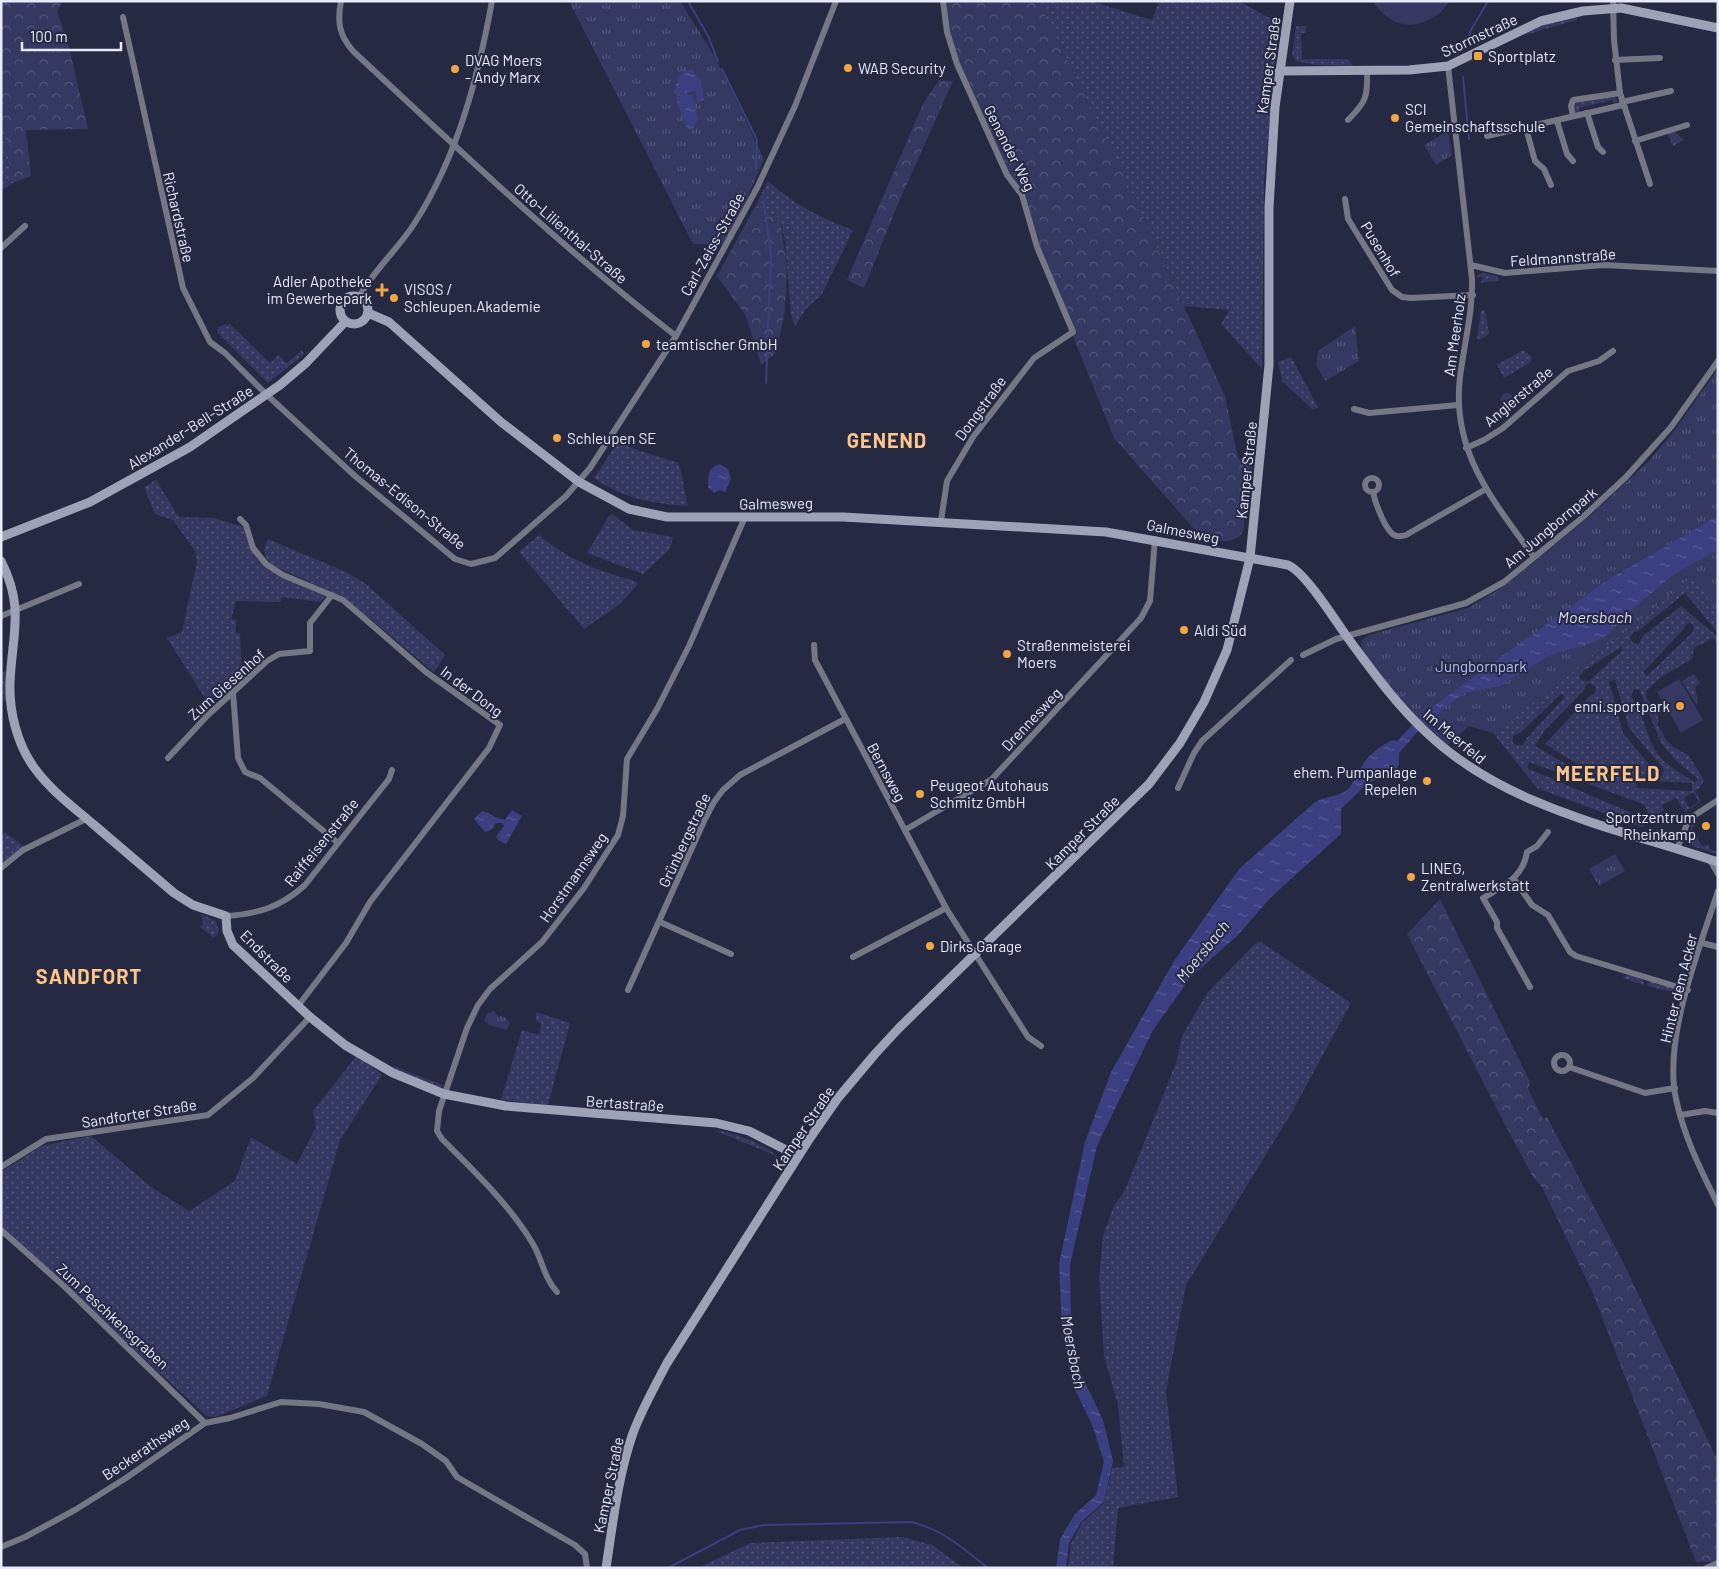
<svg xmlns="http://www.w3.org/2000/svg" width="1719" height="1569" font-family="Barlow,sans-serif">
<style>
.grass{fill:url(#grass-dots);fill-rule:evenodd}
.forest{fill:url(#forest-crowns)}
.park{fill:url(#park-tufts)}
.pitch{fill:#353961}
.water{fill:url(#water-ripples)}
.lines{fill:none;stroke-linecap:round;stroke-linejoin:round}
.stream{stroke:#3b3f81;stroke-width:2}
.street{stroke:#757784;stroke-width:6}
.secondary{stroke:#9ea2b7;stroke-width:9}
.poi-dot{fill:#f3a443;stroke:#262942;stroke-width:2}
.labels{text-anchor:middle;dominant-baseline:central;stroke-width:4;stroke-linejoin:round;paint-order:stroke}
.street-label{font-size:15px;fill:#e8ebfc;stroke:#262942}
.poi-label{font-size:15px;fill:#e8ebfc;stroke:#262942;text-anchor:start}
.park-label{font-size:15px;fill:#b4bcf7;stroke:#262942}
.water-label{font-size:16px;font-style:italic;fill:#dbdef3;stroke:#262942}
.district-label{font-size:20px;font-weight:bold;letter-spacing:1px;fill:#fdc589;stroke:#262942}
</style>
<defs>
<pattern id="grass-dots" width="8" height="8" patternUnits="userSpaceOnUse" patternTransform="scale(1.25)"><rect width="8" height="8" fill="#353961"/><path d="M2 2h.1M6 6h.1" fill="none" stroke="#525679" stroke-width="1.8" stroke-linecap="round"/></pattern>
<pattern id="forest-crowns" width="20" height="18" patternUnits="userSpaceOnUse" patternTransform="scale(1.25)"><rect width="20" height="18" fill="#353961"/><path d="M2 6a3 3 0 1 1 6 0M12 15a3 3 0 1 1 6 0" fill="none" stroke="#525679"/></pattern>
<pattern id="park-tufts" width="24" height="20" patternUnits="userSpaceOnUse" patternTransform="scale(1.25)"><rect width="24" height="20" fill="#353961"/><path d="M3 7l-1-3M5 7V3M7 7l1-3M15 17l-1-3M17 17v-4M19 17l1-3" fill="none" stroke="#525679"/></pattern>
<pattern id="water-ripples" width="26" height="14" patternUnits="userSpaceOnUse" patternTransform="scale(1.25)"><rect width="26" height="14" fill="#3b3f81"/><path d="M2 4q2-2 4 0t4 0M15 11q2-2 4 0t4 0" fill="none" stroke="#575b94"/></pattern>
</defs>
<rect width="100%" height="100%" fill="#262942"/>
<g class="grass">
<polygon points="1038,1 1090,1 1152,20 1159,1 1239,1 1279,23 1264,182 1262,369 1221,324 1229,310 1184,306 1123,173"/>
<polygon points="1576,16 1577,20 1525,35 1524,33 1543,24"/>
<polygon points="1296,26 1306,26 1306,33 1301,33 1302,59 1348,59 1353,66 1315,65 1296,61 1292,55"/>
<polygon points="1615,96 1618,101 1614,105 1613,100 1579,108 1580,113 1575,112 1574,103"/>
<polygon points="1,115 13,183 1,191"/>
<path d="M 768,181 C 795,205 819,217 853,230 L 822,294 L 805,310 L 795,327 L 791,314 L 785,241 L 780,219 L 755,207 Z"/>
<polygon points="1483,273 1497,276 1499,280 1497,281 1479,283 1483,279 1481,276 1478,278 1477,275"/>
<polygon points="1485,310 1489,334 1479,340 1477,338 1481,311"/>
<polygon points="225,324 230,324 270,363 278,355 287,363 302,350 304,354 268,383 217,332 219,327"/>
<polygon points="1523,350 1532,357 1531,362 1504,378 1497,365"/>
<polygon points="1291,357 1318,407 1313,410 1282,381 1278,362"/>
<path d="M 618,442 L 634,449 L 679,463 L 688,506 C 652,504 623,498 594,478 Z"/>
<path d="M 156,480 L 179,517 L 213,518 L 244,527 C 248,542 252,555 264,566 L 326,596 L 320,602 L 282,597 L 281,602 L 236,601 L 231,619 L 236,620 L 236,633 L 240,634 L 242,676 L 210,706 L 167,638 L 182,632 L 197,561 L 195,551 L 173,520 L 155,514 L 144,487 Z"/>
<polygon points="612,514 633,530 673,537 670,549 643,574 587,553 609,516"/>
<path d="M 539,535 C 568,560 599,571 635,581 L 638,584 L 620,604 L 584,629 L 519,552 Z"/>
<path d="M 268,539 L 348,573 L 366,584 L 445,655 L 434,672 L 345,598 L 272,565 C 264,558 262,549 268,539 Z"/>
<path d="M 1695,574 L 1718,614 L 1718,633 L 1685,593 L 1638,631 L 1633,632 L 1630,638 L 1633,643 L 1639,644 L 1642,637 L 1681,606 L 1718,637 L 1718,645 L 1713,638 L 1694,648 L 1692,659 L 1661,677 L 1646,691 L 1646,697 L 1658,715 L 1658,725 L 1666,740 L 1672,746 L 1689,756 L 1704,780 L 1700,788 L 1695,791 L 1701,802 L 1685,812 L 1676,798 L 1662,805 L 1664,810 L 1642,827 L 1537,788 L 1493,733 L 1630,628 ZM 1690,623 L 1694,626 L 1693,632 L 1647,676 L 1643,672 L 1684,629 L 1686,624 ZM 1621,647 L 1623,650 L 1589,681 L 1581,680 L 1579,677 L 1582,672 ZM 1615,680 L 1629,728 L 1663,768 L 1664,772 L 1661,776 L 1654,774 L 1653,769 L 1623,733 L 1609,681 ZM 1590,683 L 1596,687 L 1595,693 L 1590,696 L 1545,744 L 1598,777 L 1595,781 L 1535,746 L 1545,730 L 1584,690 L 1586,685 ZM 1639,689 L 1661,743 L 1677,762 L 1698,779 L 1695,783 C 1683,774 1667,766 1658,754 C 1645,737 1645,713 1631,697 L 1633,690 ZM 1561,694 L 1565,697 L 1526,739 L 1523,745 L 1515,745 L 1512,741 L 1514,735 L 1520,733 ZM 1529,762 L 1643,804 L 1647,809 L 1647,813 L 1639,816 L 1527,768 ZM 1637,780 L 1692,783 L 1692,791 L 1636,788 ZM 1693,792 L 1699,802 L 1689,808 L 1684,798 Z"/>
<polygon points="6,671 7,701 3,702 1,673"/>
<polygon points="1694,674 1700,683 1695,687 1698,703 1696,704 1682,681"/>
<polygon points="1693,822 1697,824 1692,828 1702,846 1709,844 1709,849 1718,852 1718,854 1692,846 1688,835"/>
<polygon points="5,832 24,847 1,865 1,838"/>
<polygon points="201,914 216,921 219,932 214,938 200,927 203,924"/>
<polygon points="1257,942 1261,942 1351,1003 1292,1112 1186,1285 1166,1391 1178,1497 1118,1508 1113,1568 1068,1568 1071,1543 1082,1523 1104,1503 1112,1468 1124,1467 1118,1405 1104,1356 1099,1277 1103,1236 1113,1208 1125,1190 1158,1108 1177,1060 1182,1036 1207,993"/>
<polygon points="1629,975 1643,980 1644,985 1622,978"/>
<polygon points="1650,981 1676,989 1677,993 1647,986"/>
<polygon points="536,1012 570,1023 548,1105 501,1100 522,1030 539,1035 541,1024 536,1021"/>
<polygon points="357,1055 382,1075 340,1140 267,1396 215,1417 207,1416 1,1228 1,1172 41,1146 91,1136 150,1186 189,1211 235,1181 251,1137 297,1164 316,1127 313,1111"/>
<polygon points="393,1066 445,1086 439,1087 397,1071"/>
<path d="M 714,1130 C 736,1133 761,1142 778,1157 L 780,1164 L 777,1169 L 779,1163 L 774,1155 Z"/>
<polygon points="902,1537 932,1545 964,1568 698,1568 750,1543"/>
</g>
<g class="forest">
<polygon points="1,1 63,1 57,11 68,43 88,129 26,130 31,176 13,183 1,115"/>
<path d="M 943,1 L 1038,1 L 1123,173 L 1225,396 L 1238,458 L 1252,467 L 1243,531 C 1235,546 1217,540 1203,539 L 1114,438 L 1037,247 L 1022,195 L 1007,175 L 957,64 Z"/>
<polygon points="939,80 953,81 897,206 864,288 847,280 923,104"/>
<polygon points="755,207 780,219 787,268 785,311 776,353 761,365 746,316 717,276"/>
<polygon points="1440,899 1530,1082 1528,1089 1543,1119 1547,1117 1621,1258 1718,1461 1718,1562 1696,1562 1592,1291 1542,1187 1533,1177 1501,1117 1407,934"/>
</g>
<g class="park">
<polygon points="569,1 680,1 715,57 764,159 727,244 693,244"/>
<polygon points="1448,131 1452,155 1436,165 1424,145"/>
<polygon points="1674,131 1684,140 1673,146 1667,133"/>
<polygon points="1355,326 1359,361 1325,381 1316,365 1318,351"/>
<path d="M 1718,369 L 1718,615 L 1694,575 L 1630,628 L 1493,733 L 1469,726 L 1445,747 C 1429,730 1358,660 1361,641 L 1369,635 L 1468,608 L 1503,587 L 1589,517 L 1647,463 L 1674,431 Z"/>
<circle cx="1507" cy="399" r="6"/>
<polygon points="1615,854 1625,871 1599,886 1589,869"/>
<path d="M 494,1011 L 498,1016 C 504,1016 507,1017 510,1024 L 506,1030 L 489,1025 L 484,1021 L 487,1014 Z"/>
</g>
<g class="pitch">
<path d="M 1372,1 L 1449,1 C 1443,12 1437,16 1426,21 C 1402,31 1387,20 1372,1 Z"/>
<polygon points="1679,679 1703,720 1681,733 1657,692"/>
</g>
<g class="water">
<polygon points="686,70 692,70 701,82 704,100 697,102 696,91 687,92 688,95 692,95 698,119 694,128 689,129 684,124 676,98 683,96 674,93 678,78"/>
<path d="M 720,464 L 728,469 L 731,479 L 725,492 L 720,490 L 714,493 L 708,487 C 708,477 708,467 720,464 Z"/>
<path d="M 1718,516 L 1718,550 L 1677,572 L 1632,609 L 1609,634 L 1594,642 L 1550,655 L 1499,686 L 1464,693 L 1426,722 L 1399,753 L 1399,764 L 1396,770 L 1368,783 L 1341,809 L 1341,834 L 1271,897 L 1239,934 L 1191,977 L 1153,1030 L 1097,1146 L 1070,1265 L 1071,1325 L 1082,1376 L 1103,1420 L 1113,1461 L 1104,1502 L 1081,1522 L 1069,1543 L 1066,1568 L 1056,1568 L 1060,1539 L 1075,1514 L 1096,1495 L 1104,1462 L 1093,1427 L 1071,1381 L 1062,1328 L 1059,1264 L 1085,1142 L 1111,1072 L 1174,961 L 1239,869 L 1314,803 C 1324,796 1339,797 1347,790 C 1356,781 1359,770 1366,760 C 1372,752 1383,745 1392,740 L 1397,741 L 1424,713 L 1609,579 Z"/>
<path d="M 512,810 L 522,816 L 506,844 L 498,840 L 496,837 L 504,826 L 502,823 L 496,823 L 491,830 L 485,832 L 474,819 L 482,811 C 490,812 495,819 505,820 Z"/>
</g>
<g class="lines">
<g class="stream">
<polyline points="688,1 708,36 718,61"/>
<polyline points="1465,47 1471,30 1488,1"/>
<polyline points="722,69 757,140 756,168"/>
<polyline points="1463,77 1469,139"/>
<polyline points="763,197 771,254 766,383"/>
<path d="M 668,1568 L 740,1530 L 764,1525 L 911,1522 C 942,1529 964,1549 988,1568"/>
</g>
<g class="street">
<path d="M 341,1 C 337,22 339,35 353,51 C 458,149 562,248 676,336"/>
<polyline points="1613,1 1614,40 1620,93 1650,184"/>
<polyline points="123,17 183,288 210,342 225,353 267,395 355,476 455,559 471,564 495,558 566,496 590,468 676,336 757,188 795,106 836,1"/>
<polyline points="1615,60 1660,58"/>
<path d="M 1448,66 L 1472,279 C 1473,312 1464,344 1460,377 C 1451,452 1493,500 1534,557"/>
<polyline points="1622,102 1671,91"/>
<polyline points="1587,113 1598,147 1603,152"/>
<polyline points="1573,116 1571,106 1573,100 1620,93"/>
<path d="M 1348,120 C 1366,102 1368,97 1367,71"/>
<polyline points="1557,121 1567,154 1573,161"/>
<polyline points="1526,128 1535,161 1544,169 1551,185"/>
<polyline points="1487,136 1623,105"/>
<polyline points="1635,141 1687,125"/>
<polyline points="1345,199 1348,219 1392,290 1402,297 1411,298 1473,295"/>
<polyline points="1,248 25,226"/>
<polyline points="1471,265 1505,273 1604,265 1718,271"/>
<path d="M 359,297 C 374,270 398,249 414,224 C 457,158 478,78 492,1"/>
<polyline points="1354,409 1369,413 1458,405"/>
<polyline points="1466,448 1484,440 1503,428 1568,371 1599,361 1613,351"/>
<circle cx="1372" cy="485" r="7"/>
<path d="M 1373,492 C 1375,502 1385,530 1394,535 C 1398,537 1403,536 1406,535 L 1486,489"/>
<polyline points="240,519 246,525 253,548 266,564 283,575 343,600 426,672 500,725 489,748 370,902 346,943 298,1006"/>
<polyline points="941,521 947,481 973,437 1034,358 1073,332 1037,247 1022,195 1007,175 957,64 947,32 943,1"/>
<polyline points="1,616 79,584"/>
<polyline points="814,645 815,660 946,908 1028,1037 1041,1046"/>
<polyline points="1303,655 1336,639 1466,603 1504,582 1583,517 1626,477 1671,427 1718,361"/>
<polyline points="233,692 238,758 245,772 260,778 338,843"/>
<polyline points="168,758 207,716 267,661 279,654 310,651 310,623 332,595"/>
<polyline points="1178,788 1194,753 1202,741 1291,660"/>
<polyline points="905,830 992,779 1141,618 1150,601 1155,539"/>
<polyline points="1677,849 1689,819 1718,800"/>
<polyline points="1710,860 1718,874"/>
<polyline points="1,868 23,850 86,819"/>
<polyline points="1514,879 1532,905 1548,915 1570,952 1576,956 1688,990"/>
<path d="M 1718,891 C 1699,950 1663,1038 1676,1099 C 1684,1137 1701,1170 1718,1205"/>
<path d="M 226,916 C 258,914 281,907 305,885 L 389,779 L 392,770"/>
<polyline points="660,922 731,954"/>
<polyline points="1702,943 1718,947"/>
<polyline points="853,957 946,908"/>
<path d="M 1530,987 L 1497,928 L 1497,922 L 1483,898 C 1503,886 1523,878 1527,852 L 1537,846 L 1548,832"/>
<polyline points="628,990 705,819 714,802 723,790 740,775 845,719"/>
<circle cx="1562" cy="1063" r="8"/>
<polyline points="1569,1067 1645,1093 1675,1088"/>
<polyline points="1681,1115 1705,1111 1718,1113"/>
<polyline points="1,1167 46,1139 208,1115 253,1078 310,1017"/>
<polyline points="1,1230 66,1288 205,1423"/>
<path d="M 557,1292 C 544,1278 542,1259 533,1244 C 509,1204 474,1171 442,1139 L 437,1131 L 439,1111 L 467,1028 L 478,1005 L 490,989 L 542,942 L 584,888 L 618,835 L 623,816 L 627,759 L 657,709 L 689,646 L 745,517"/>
<polyline points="1,1547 25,1537 75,1510 126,1478 205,1423 230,1418 281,1402 319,1404 364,1412 422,1444 446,1461 457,1477 469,1484 575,1545 585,1554 587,1568"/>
<polyline points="1706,1568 1718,1563"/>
</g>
<g class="secondary">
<polyline points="1279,71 1409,70 1448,66 1541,21 1583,11 1621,8 1718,28"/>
<circle cx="354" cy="310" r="14"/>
<path d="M 368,313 L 389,322 L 501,422 L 579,482 L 629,509 L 667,517 L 843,517 L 1106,532 L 1288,565 C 1308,574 1340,629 1356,649 C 1378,679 1400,708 1427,733 C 1506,808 1617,828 1718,862"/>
<polyline points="1,537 90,502 190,447 280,385 306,363 345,322"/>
<path d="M 1,561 C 25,608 12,634 10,683 C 9,711 17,743 33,766 C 49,789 72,806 93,824 C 120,847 147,870 174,893 L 193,905 L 226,916 L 227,931 L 233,945 L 310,1017 L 345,1045 L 393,1073 L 444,1094 L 506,1106 L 716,1123 L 749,1131 L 798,1156"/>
<path d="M 606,1568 C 613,1522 618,1476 633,1433 C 642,1409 655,1386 667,1363 L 808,1141 L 838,1098 L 875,1054 L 899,1028 L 1149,784 L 1180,743 L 1204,702 L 1227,650 L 1250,558 L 1269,365 L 1269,207 L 1275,107 L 1290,1"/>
</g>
</g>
<g class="poi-dot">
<rect x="1473" y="51" width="10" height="10" rx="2.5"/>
<circle cx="848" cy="68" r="5"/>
<circle cx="455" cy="69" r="5"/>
<circle cx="1395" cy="118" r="5"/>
<path d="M379.5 282.5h5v5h5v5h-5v5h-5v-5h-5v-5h5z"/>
<circle cx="394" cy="298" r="5"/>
<circle cx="646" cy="344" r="5"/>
<circle cx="557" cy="438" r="5"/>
<circle cx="1184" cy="630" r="5"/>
<circle cx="1007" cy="654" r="5"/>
<circle cx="1680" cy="706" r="5"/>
<circle cx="1427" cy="781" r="5"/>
<circle cx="920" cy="794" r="5"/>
<circle cx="1706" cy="826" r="5"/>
<circle cx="1411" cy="877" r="5"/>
<circle cx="930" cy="946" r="5"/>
</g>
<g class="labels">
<g class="street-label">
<text transform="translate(1479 35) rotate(-25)">Stormstraße</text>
<text transform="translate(1268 65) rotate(-82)">Kamper Straße</text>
<text transform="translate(1010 148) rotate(63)">Genender Weg</text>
<text transform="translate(179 217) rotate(77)">Richardstraße</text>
<text transform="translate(571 233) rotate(41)">Otto-Lilienthal-Straße</text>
<text transform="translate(712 244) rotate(-61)">Carl-Zeiss-Straße</text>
<text transform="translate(1381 249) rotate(59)">Pusenhof</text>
<text transform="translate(1563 257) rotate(-4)">Feldmannstraße</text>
<text transform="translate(1454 335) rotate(-82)">Am Meerholz</text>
<text transform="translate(1518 396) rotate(-40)">Anglerstraße</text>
<text transform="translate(980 408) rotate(-54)">Dongstraße</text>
<text transform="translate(190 427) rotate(-32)">Alexander-Bell-Straße</text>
<text transform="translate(1246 470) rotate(-84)">Kamper Straße</text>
<text transform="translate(405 498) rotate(39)">Thomas-Edison-Straße</text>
<text transform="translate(776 503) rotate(-1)">Galmesweg</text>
<text transform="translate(1550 527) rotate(-40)">Am Jungbornpark</text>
<text transform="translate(1183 531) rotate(11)">Galmesweg</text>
<text transform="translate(226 684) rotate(-42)">Zum Giesenhof</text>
<text transform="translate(472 691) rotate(37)">In der Dong</text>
<text transform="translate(1031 719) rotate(-47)">Drennesweg</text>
<text transform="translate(1455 736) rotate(40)">Im Meerfeld</text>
<text transform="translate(887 772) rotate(62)">Bernsweg</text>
<text transform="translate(1082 832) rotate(-45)">Kamper Straße</text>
<text transform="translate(684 840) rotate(-65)">Grünbergstraße</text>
<text transform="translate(321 842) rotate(-51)">Raiffeisenstraße</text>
<text transform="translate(573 877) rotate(-55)">Horstmannsweg</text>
<text transform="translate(267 956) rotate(45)">Endstraße</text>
<text transform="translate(1678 988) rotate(-76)">Hinter dem Acker</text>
<text transform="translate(625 1103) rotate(4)">Bertastraße</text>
<text transform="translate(139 1113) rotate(-9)">Sandforter Straße</text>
<text transform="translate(803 1128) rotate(-56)">Kamper Straße</text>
<text transform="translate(113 1316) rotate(43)">Zum Peschkensgraben</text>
<text transform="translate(145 1448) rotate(-34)">Beckerathsweg</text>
<text transform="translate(608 1485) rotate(-78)">Kamper Straße</text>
</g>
<g class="poi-label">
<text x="1488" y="56">Sportplatz</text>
<text x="465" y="60">DVAG Moers<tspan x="465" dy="17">- Andy Marx</tspan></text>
<text x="858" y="68">WAB Security</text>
<text x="1405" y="109">SCI<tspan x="1405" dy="17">Gemeinschaftsschule</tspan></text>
<text x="372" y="281" text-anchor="end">Adler Apotheke<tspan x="372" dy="17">im Gewerbepark</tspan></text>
<text x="404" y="289">VISOS /<tspan x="404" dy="17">Schleupen.Akademie</tspan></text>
<text x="656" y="344">teamtischer GmbH</text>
<text x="567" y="438">Schleupen SE</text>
<text x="1194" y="630">Aldi Süd</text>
<text x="1017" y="645">Straßenmeisterei<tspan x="1017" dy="17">Moers</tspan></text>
<text x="1670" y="706" text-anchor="end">enni.sportpark</text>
<text x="1417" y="772" text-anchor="end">ehem. Pumpanlage<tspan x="1417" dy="17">Repelen</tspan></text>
<text x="930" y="785">Peugeot Autohaus<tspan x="930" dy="17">Schmitz GmbH</tspan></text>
<text x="1696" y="817" text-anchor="end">Sportzentrum<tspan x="1696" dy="17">Rheinkamp</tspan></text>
<text x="1421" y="868">LINEG,<tspan x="1421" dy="17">Zentralwerkstatt</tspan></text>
<text x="940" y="946">Dirks Garage</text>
</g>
<g class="park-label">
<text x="1481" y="666">Jungbornpark</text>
</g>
<g class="water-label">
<text x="1595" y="616">Moersbach</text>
<text transform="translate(1202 951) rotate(-51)">Moersbach</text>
<text transform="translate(1074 1352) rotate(79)">Moersbach</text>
</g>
<g class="district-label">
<text x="887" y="440">GENEND</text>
<text x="1608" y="773">MEERFELD</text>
<text x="89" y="976">SANDFORT</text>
</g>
</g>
<rect width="1719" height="1569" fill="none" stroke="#e8ebfc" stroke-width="5"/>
<path d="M22 42v8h99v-8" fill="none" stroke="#e8ebfc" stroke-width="2.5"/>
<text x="30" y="42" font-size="15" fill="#e8ebfc" stroke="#262942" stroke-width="4" paint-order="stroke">100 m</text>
</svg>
